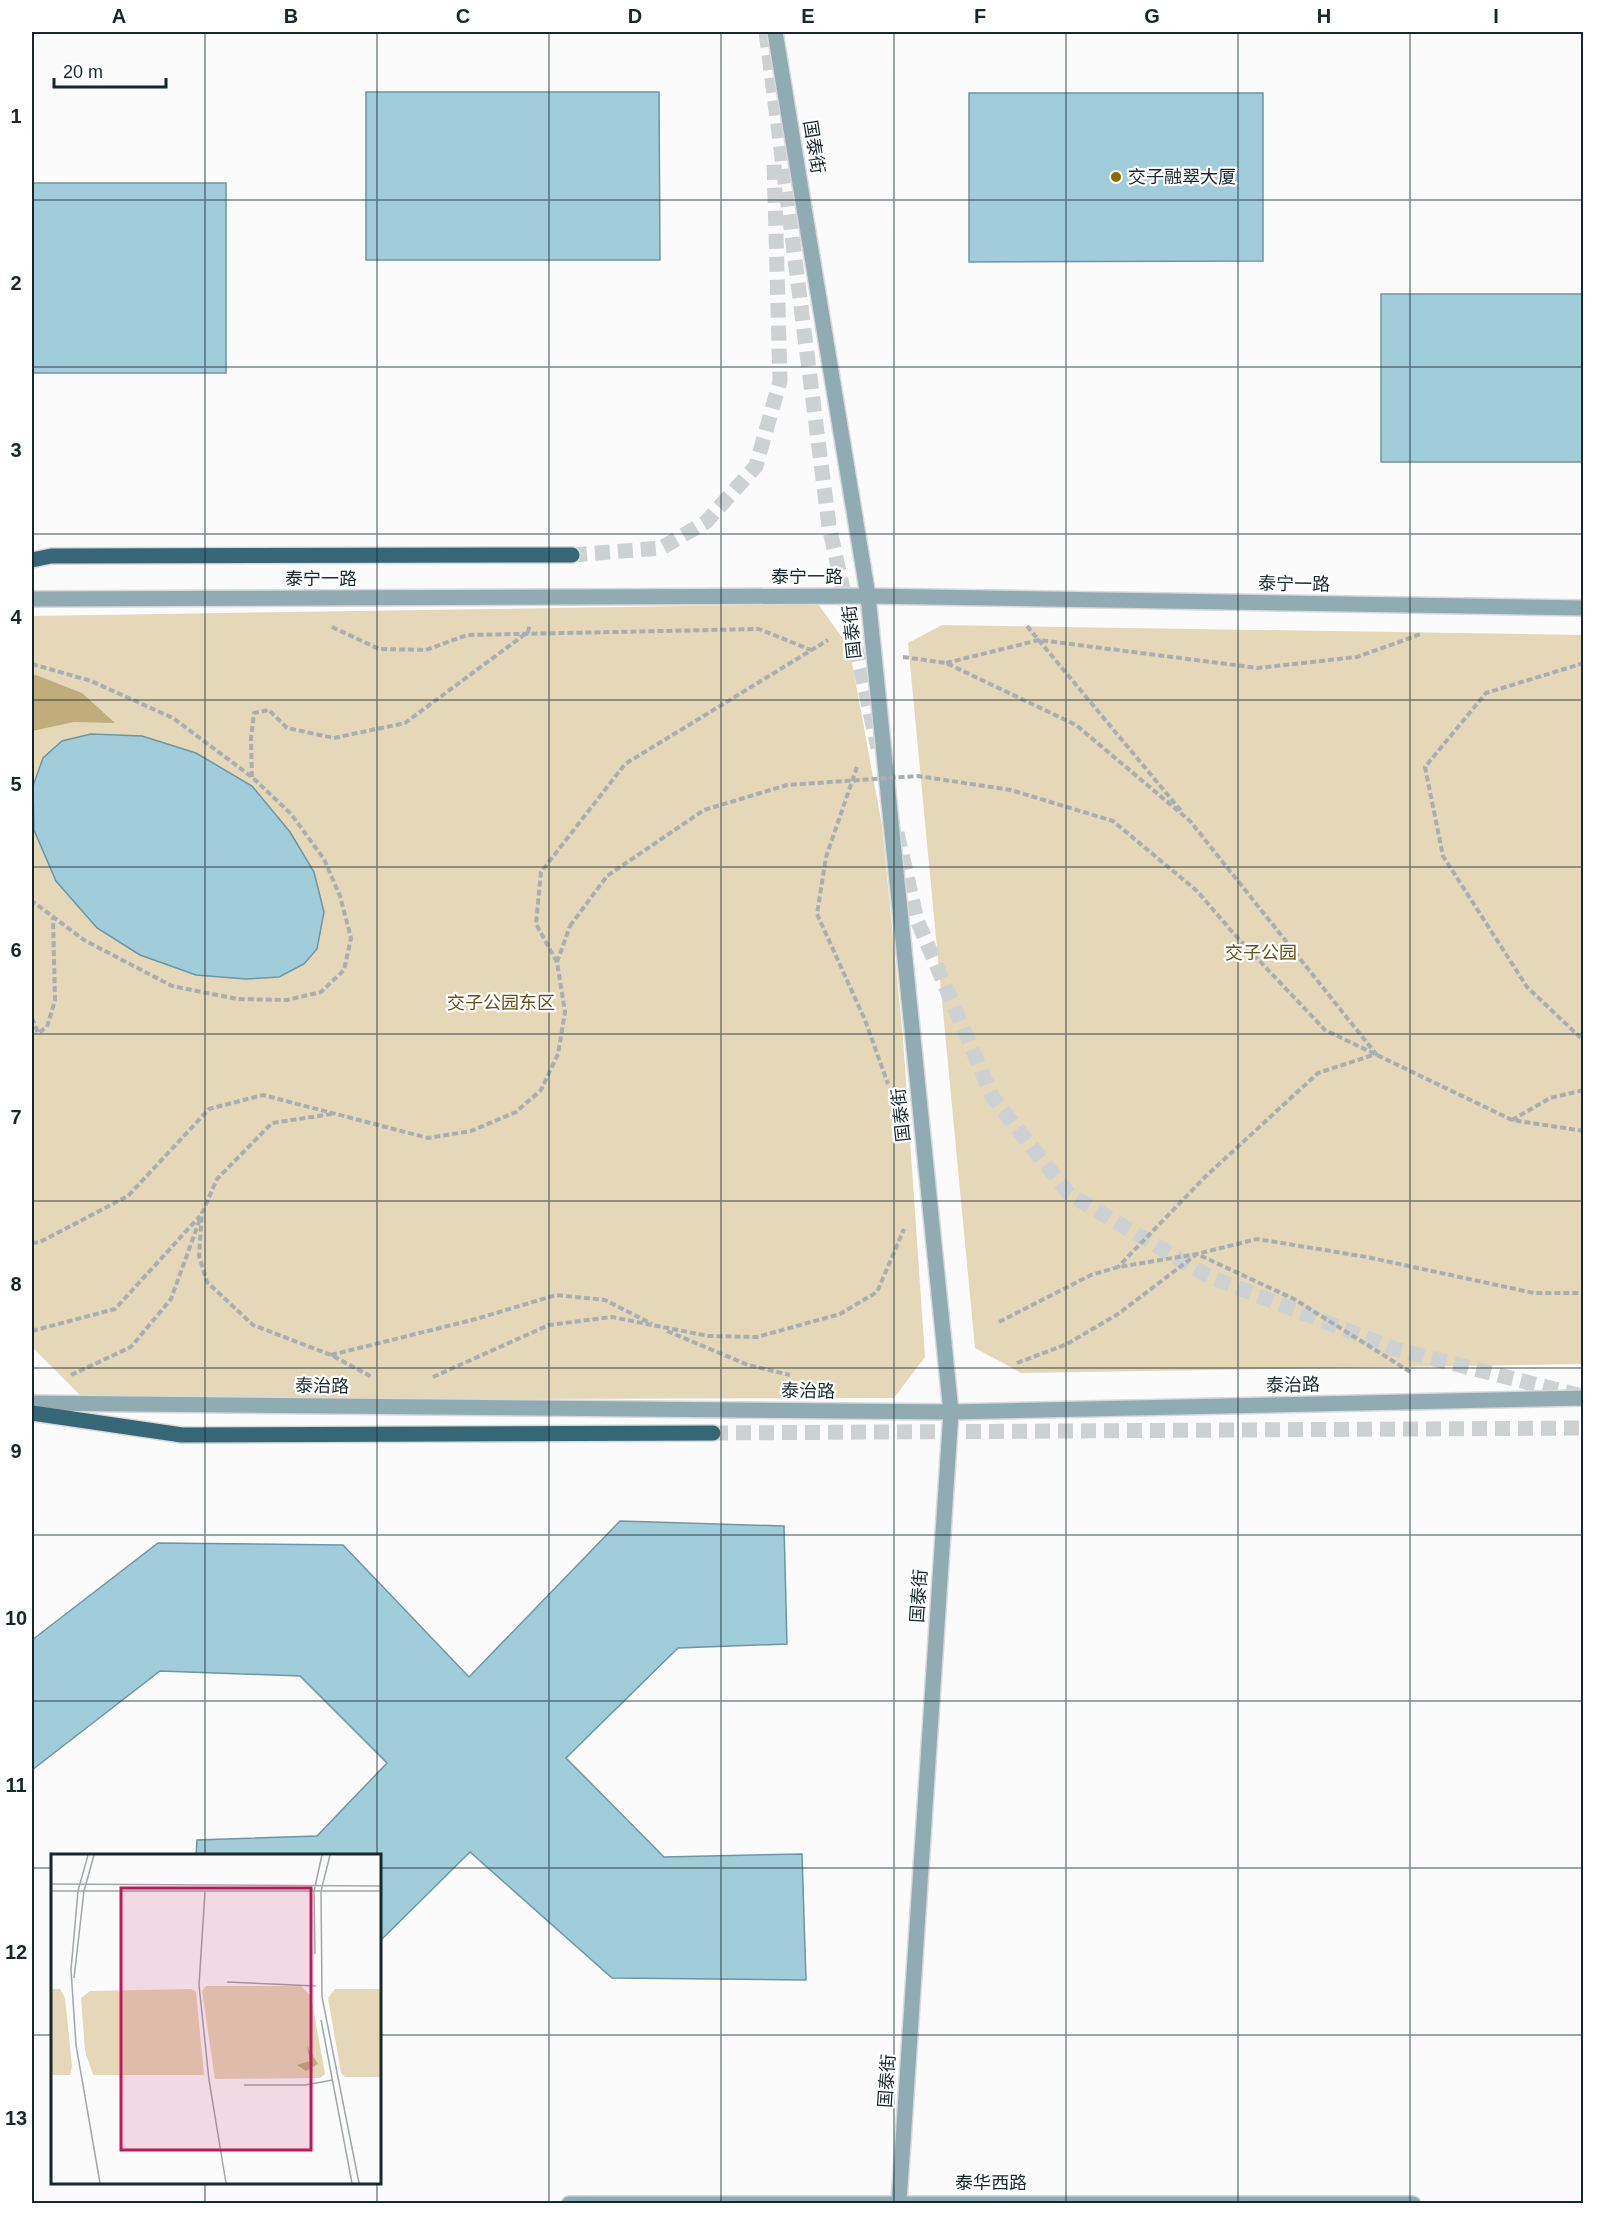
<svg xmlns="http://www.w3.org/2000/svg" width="1615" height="2235" font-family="Arial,'Noto Sans SC',sans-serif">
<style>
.green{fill:#e4d8b8}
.water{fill:#bfad7d}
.building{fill:#a1ccda;stroke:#6d96a3;stroke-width:1.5}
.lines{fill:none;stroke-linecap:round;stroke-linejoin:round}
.major-tunnel{stroke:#cdd1d2;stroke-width:15;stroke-dasharray:15 8;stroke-linecap:butt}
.minor-casing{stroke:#d7d9da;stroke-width:18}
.major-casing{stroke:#d7d9da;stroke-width:18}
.path{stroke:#a9afb1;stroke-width:4;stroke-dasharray:6 3;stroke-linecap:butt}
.minor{stroke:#91abb3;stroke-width:15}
.major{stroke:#366776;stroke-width:15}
.path-bridge{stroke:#a9afb1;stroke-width:4;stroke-dasharray:6 3;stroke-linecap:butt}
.grid{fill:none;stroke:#17282d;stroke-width:1.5;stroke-opacity:0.55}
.poi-dot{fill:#876b08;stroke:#fff;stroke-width:2}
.labels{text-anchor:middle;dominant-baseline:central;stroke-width:4.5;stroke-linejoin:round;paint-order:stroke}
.street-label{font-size:18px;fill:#17282d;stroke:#fff}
.poi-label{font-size:18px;fill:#17282d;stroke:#fff;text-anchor:start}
.park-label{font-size:18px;fill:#655117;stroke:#fff}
.inset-road{fill:none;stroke:#a0a7a9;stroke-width:1.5}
.view{fill:#c2185b;fill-opacity:0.15;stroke:#c2185b;stroke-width:3}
.inset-edge{fill:none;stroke:#17282d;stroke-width:3}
.neatline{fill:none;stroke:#17282d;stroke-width:2}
.grid-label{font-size:20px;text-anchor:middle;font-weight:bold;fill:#17282d}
</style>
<rect width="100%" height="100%" fill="#fbfbfb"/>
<g class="green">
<polygon points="818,604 849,647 882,825 903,1038 925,1357 894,1398 85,1400 32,1347 32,616"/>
<polygon points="942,625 1583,635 1583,1364 1021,1373 975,1348 908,643"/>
</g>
<polygon class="water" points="36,675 82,693 115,723 74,722 32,731 32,676"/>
<g class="building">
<polygon points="366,92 659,92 660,260 366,260"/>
<polygon points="969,93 1263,93 1263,261 969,262"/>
<rect x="32" y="183" width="194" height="190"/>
<rect x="1381" y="294" width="203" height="168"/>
<polygon points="91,734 142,736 196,753 252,786 290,832 314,872 324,912 317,949 304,964 279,977 246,979 196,975 140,955 97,928 56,881 34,830 33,786 43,758 62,741"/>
<polygon points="620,1521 784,1526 787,1644 678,1648 566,1758 664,1857 802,1854 806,1980 612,1978 470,1852 380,1941 380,1856 196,1856 197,1840 317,1836 387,1763 300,1676 160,1671 32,1770 32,1640 158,1543 343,1545 469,1677"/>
</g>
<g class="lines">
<g class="major-tunnel">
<polyline points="766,32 829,526 878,748"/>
<polyline points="572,555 661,548 706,522 756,466 780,381 774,160"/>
<polyline points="897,833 917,920 993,1098 1069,1194 1208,1276 1395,1349 1582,1396"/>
<polyline points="713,1433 1584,1428"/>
</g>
<defs>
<g id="minor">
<polyline points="775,32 868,596 951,1412 899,2202"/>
<polyline points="32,599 868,596 1584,608"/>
<polyline points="32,1403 951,1412 1584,1398"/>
<polyline points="569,2204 1413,2204"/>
</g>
<g id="major">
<polyline points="32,560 51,556 572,555"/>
<polyline points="32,1413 182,1435 713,1433"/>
</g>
</defs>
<use href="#minor" class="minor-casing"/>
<use href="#major" class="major-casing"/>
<g class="path">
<polyline points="1027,626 1182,812"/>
<polyline points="332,627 379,649 426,650 467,635 759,629 811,650"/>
<polyline points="903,657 946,663 1076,725 1190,821 1376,1054 1318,1073 1205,1177 1118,1267"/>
<polyline points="946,663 1039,640 1258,668 1357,657 1421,634"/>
<polyline points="1584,663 1486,693 1425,767 1443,856 1527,987 1584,1041"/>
<polyline points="32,664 91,681 173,718 252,777 291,814 324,859 340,896 351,938 344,970 321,992 287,1000 237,999 172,986 84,940 32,901"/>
<polyline points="857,767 826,857 817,914 865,1020 888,1084"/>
<polyline points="252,777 251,739 254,713 269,710 287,728 334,738 405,723 528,632 530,624"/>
<polyline points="1235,935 1325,1030 1512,1120 1584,1131"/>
<polyline points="557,962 536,924 541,872 625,764 828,640"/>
<polyline points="32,1018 38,1033 47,1027 55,1000 53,918"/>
<polyline points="332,1114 272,1123 217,1179 202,1213 199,1256 207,1282 253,1325 331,1355 372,1377"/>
<polyline points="1512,1120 1550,1098 1584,1090"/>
<polyline points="32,1243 40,1242 128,1196 209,1109 263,1095 428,1138 471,1131 516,1112 541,1090 558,1054 565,1012 557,962 570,926"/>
<polyline points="999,1322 1091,1275 1118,1267 1197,1254 1257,1239 1367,1257 1534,1293 1584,1293"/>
<polyline points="32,1331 115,1309 200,1216"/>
<polyline points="667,1331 748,1365 790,1375"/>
<polyline points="331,1355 476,1319 556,1295 605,1300 652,1324"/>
<polyline points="1017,1363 1067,1344 1118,1314 1197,1254 1294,1299 1412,1373"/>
<polyline points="71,1375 131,1347 171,1299 200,1219"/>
<polyline points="433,1377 549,1325 612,1317 708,1336 757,1337 840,1314 877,1292 904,1229"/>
</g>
<use href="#minor" class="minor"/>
<use href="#major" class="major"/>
<polyline class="path-bridge" points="570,926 607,876 704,810 787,785 918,776 1011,790 1113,821 1197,891 1235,935"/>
</g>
<path class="grid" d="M 205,32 L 205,1856M 377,32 L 377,1856M 549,32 L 549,2204M 721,32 L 721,2204M 894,32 L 894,2204M 1066,32 L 1066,2204M 1238,32 L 1238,2204M 1410,32 L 1410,2204M 32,200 L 1584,200M 32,367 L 1584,367M 32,534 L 1584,534M 32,700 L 1584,700M 32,867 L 1584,867M 32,1034 L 1584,1034M 32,1201 L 1584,1201M 32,1368 L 1584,1368M 32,1535 L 1584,1535M 32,1701 L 1584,1701M 32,1868 L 52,1868M 380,1868 L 1584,1868M 32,2035 L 52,2035M 380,2035 L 1584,2035M 205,2182 L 205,2204M 377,2182 L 377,2204"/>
<circle class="poi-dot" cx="1116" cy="177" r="6"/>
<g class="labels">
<g class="street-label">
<text transform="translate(814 147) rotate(81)">国泰街</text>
<text x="807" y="577">泰宁一路</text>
<text x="321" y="579">泰宁一路</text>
<text transform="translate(1294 584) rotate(1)">泰宁一路</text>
<text transform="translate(852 632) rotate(-96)">国泰街</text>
<text transform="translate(901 1115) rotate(-96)">国泰街</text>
<text transform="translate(1293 1385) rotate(-1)">泰治路</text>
<text transform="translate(322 1386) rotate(1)">泰治路</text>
<text transform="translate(808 1391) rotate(1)">泰治路</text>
<text transform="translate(919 1596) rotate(-86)">国泰街</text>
<text transform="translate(887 2081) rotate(-86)">国泰街</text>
<text x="991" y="2183">泰华西路</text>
</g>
<g class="poi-label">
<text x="1128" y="177">交子融翠大厦</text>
</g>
<g class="park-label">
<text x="1261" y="953">交子公园</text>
<text x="501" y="1003">交子公园东区</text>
</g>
</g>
<g transform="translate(51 1854)">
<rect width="330" height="330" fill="#fbfbfb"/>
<path d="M 155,132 L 250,132 L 260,142 L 274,220 L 269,224 L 164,225 L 151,137 ZM 0,135 L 9,135 L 14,144 L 21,212 L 19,221 L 0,221 ZM 140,135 L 145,138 L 153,221 L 42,221 L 34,197 L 30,144 L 39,137 ZM 284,135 L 330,135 L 330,223 L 294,223 L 290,219 L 277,144 Z" fill="#e4d8b8"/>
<path d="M 256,192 L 267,210 L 255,217 L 246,211 L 259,207 Z" fill="#bfad7d"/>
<path class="inset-road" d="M 37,1 L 27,37 L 20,116 L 25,191 L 49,329M 279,1 L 270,37 L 271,143 L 308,329M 0,30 L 330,32M 0,37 L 330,37M 154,38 L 148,131 L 158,226 L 175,329M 264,100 L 263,37 L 271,1M 23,124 L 33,37 L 43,1M 176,128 L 265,132M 270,166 L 301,329M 193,231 L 254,231 L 282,226"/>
<path class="view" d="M 70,34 L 260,34 L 260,296 L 70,296 Z"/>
<rect width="330" height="330" class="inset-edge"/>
</g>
<rect width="1615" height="2235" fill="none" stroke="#ffffff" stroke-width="66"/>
<path d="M54 78v9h112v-9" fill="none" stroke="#17282d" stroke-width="3"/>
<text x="63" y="78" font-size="18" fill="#17282d" stroke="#ffffff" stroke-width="4.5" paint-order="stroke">20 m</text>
<rect x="33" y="33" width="1549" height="2169" class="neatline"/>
<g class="grid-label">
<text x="119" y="23">A</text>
<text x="291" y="23">B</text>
<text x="463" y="23">C</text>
<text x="635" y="23">D</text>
<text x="808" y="23">E</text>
<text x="980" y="23">F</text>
<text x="1152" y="23">G</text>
<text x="1324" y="23">H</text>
<text x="1496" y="23">I</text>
<text x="16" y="123">1</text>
<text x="16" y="290">2</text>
<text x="16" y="457">3</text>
<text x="16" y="624">4</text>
<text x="16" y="791">5</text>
<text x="16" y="957">6</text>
<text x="16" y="1124">7</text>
<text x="16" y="1291">8</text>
<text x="16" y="1458">9</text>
<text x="16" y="1625">10</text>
<text x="16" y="1792">11</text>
<text x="16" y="1959">12</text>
<text x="16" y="2125">13</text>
</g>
</svg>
